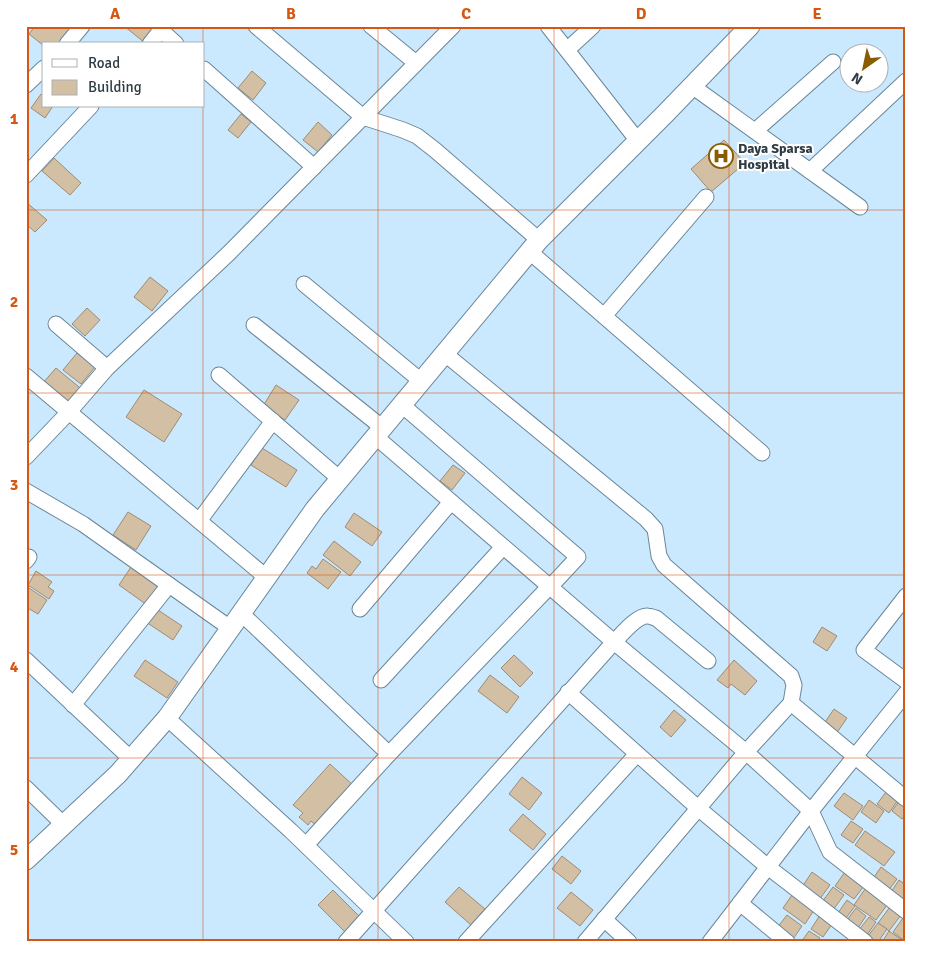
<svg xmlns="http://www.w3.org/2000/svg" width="932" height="968" font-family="Signika,sans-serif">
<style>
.building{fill:#d3bfa3;stroke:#9f8b71}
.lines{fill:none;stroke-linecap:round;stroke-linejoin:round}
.minor-casing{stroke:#6a879a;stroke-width:17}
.tertiary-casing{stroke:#6a879a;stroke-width:21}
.minor{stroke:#fff;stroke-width:15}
.tertiary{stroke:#fff;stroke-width:19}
.grid{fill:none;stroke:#d65612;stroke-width:1;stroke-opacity:0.55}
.labels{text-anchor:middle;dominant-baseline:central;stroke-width:4;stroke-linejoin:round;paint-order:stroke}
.poi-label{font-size:14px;font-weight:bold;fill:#2f3c44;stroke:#fff;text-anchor:start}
.neatline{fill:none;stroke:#d65612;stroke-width:2}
.grid-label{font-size:16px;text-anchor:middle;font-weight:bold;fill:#d65612}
</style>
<rect width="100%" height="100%" fill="#cae9ff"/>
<g class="building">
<polygon points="35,26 78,26 63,44 44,44 44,46 29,34"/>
<polygon points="124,26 153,26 156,29 145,43"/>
<polygon points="252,71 266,83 253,100 238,88"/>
<polygon points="41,94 44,96 44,106 53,106 45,118 31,108"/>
<polygon points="241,114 251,122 238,138 228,130"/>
<polygon points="318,122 332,135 318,152 303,140"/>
<polygon points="724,140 745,163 711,192 691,169"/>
<polygon points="54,158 81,183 70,195 42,171"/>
<polygon points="26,202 47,220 35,232 26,224"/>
<polygon points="150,277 168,291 152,311 134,297"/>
<polygon points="87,308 100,320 85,336 72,324"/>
<polygon points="77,353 95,367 81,384 63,370"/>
<polygon points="56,368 85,392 71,409 42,384"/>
<polygon points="276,385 299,400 285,420 263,406"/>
<polygon points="144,390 182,414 164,442 126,417"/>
<polygon points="262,448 297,470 286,487 251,465"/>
<polygon points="453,465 465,473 452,490 440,481"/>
<polygon points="128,512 151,526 136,550 113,535"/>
<polygon points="354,513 382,532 372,546 345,527"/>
<polygon points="334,541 361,562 350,576 323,555"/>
<polygon points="323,559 341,572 328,589 307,573 312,566 316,569"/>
<polygon points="131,567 160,586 147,605 119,585"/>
<polygon points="36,571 52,582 48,587 54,591 49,599 28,585"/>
<polygon points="26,586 47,600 38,614 26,607"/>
<polygon points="155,608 182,626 173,640 146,622"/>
<polygon points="822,627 837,636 827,651 813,642"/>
<polygon points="514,655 533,673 520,687 501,668"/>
<polygon points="145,660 178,682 167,698 134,676"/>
<polygon points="734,660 757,681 745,695 731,684 728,688 717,680"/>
<polygon points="490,675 519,697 507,713 478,691"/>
<polygon points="834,709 847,718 836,734 823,725"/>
<polygon points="674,710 686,720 671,737 660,727"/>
<polygon points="330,764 355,787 318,827 311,821 308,825 299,817 303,813 293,805"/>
<polygon points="522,777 542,793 529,810 509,794"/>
<polygon points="886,792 898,800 889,813 877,804"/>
<polygon points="844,793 863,806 853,820 834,806"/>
<polygon points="869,800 884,811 876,823 861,812"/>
<polygon points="900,800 906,804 906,814 902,819 892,811"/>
<polygon points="523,814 546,834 533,850 509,830"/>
<polygon points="851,821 863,829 853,843 841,835"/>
<polygon points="865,831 895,852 884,866 855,845"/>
<polygon points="562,856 581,871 571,884 552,869"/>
<polygon points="881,867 897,879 888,891 872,880"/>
<polygon points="812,872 830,885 819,900 802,887"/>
<polygon points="845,872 864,886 854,899 835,886"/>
<polygon points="899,880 906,885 906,907 889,895"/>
<polygon points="459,887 485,909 471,925 445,902"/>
<polygon points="833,887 844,895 833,910 822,902"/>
<polygon points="865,889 887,905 876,920 854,905"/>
<polygon points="333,890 360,917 345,932 318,905"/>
<polygon points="571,892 593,910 580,926 557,908"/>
<polygon points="792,895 814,910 805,924 783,908"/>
<polygon points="847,900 855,906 846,918 838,913"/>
<polygon points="890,907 901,915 889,931 878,923"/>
<polygon points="856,908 866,916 858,928 847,920"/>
<polygon points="787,915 802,926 793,939 777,928"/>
<polygon points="820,915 832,924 823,937 811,929"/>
<polygon points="869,917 876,922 867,935 859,930"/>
<polygon points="903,918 906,920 906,942 893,932"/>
<polygon points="878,923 887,929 878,942 876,942 868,936"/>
<polygon points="809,931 820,938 817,942 801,942"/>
<polygon points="889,931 905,942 882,942"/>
</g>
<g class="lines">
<defs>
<g id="minor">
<polyline points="256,26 363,117 403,130 417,136 435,150 539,240"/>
<polyline points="371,26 416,63"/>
<polyline points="548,26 638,141"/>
<polyline points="161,30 176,44"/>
<polyline points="67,44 82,26"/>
<polyline points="150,44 164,26"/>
<polyline points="567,50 593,26"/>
<polyline points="204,69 314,167"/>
<polyline points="26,85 44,68"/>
<polyline points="692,86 860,207"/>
<polyline points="755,131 833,62"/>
<polyline points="810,171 906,81"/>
<polyline points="26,175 91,106"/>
<polyline points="530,252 762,453"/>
<polyline points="304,284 421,381"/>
<polyline points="604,316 706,197"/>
<polyline points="56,324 107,368"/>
<polyline points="254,325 383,428"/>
<polyline points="444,353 646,519 655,529 659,556 664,565 791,676 794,685 791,703 746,752 585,942"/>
<polyline points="219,375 340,479"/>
<polyline points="26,376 266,577"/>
<polyline points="376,437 614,642 746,752 811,811 830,852 906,911"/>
<polyline points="26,457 68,413 107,368 229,253 453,26"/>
<polyline points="26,491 83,524 230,628"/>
<polyline points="199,521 273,421"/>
<polyline points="26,561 29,557"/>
<polyline points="906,596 864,650 906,681"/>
<polyline points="360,609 451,502"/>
<polyline points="241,613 389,754"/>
<polyline points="26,660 131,759"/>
<polyline points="381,680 503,547"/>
<polyline points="568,692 698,808 768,867 865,942"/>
<polyline points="791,703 906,799"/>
<polyline points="73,705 169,585"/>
<polyline points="167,718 291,831 406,942"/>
<polyline points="26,788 64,825"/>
<polyline points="306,845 389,754 549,587 550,587 578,557 402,405"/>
<polyline points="740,903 787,942"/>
<polyline points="604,919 629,942"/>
<path d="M 346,942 L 614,642 C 622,634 637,615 648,616 C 651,616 654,618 656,618 L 708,661"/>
<polyline points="466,942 637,754"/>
<polyline points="710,942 811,811 906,693"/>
</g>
<polyline id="tertiary" points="26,860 118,774 167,718 315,509 539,240 666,113 750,26"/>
</defs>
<use href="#minor" class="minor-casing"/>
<use href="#tertiary" class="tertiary-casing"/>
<use href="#minor" class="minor"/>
<use href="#tertiary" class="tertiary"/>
</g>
<path class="grid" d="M 203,26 L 203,44M 378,26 L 378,942M 554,26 L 554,942M 729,26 L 729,942M 203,106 L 203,942M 26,210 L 906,210M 26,393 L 906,393M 26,575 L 906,575M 26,758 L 906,758"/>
<defs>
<symbol id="hospital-ring" viewBox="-11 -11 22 22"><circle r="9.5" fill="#fff" stroke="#8a5c00" stroke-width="1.5"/><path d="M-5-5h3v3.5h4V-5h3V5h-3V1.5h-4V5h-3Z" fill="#8a5c00"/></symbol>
</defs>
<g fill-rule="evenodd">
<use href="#hospital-ring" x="707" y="142" width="28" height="28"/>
</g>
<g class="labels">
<g class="poi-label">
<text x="738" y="148">Daya Sparsa<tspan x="738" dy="16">Hospital</tspan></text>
</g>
</g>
<rect width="932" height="968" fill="none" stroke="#ffffff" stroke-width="55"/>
<rect x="42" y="42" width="162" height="65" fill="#ffffff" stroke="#acb1b4"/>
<rect x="52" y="59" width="25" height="8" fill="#ffffff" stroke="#acb1b4"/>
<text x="88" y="68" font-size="15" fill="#2f3c44">Road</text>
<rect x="52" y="80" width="25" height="15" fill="#d3bfa3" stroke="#acb1b4"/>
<text x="88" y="92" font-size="15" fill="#2f3c44">Building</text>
<g transform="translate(864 68) rotate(213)"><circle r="24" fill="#ffffff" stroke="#acb1b4"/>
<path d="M0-4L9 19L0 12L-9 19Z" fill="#8a5c00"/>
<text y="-8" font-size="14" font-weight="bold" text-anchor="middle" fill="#2f3c44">N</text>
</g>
<rect x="28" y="28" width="876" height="912" class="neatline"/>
<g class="grid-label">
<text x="115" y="19">A</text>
<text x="291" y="19">B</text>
<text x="466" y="19">C</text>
<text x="641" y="19">D</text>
<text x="817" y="19">E</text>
<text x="14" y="124">1</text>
<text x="14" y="307">2</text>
<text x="14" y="490">3</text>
<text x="14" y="672">4</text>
<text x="14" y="855">5</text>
</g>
</svg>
